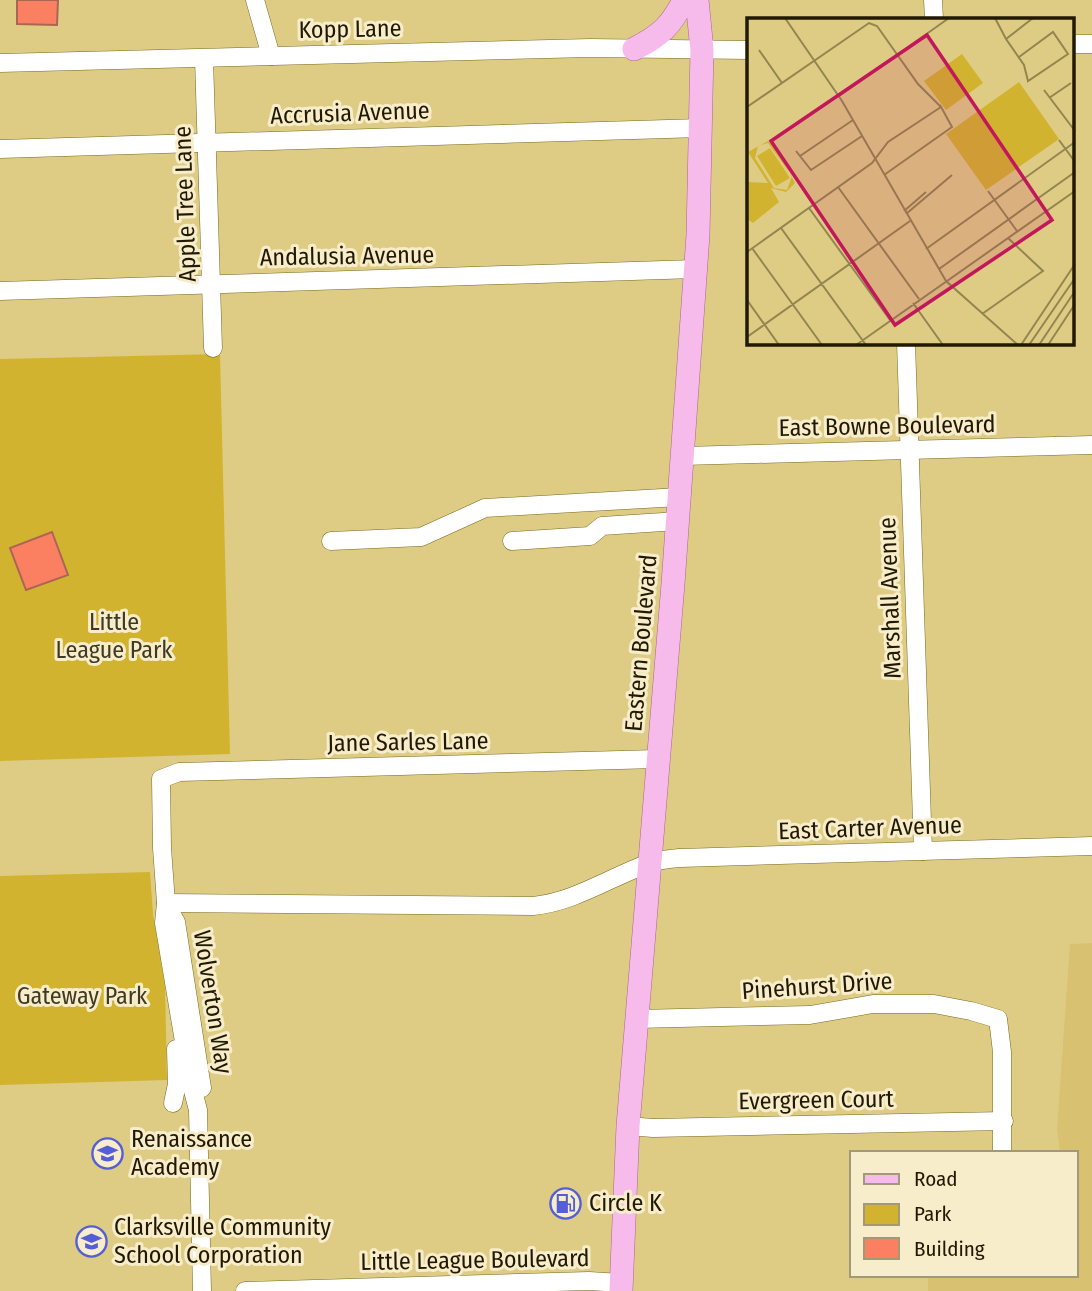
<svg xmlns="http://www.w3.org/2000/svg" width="1092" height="1291" font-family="'Fira Sans Condensed',sans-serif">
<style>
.built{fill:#d8c271}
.green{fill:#d2b330}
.building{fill:#fb8062;stroke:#ab6554;stroke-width:2}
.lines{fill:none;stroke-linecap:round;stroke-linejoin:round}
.minor-casing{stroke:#7a681d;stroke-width:19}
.major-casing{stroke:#a96590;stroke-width:24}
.minor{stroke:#fff;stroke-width:18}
.major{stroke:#f7bbeb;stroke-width:23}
.labels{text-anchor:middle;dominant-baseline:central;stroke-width:6;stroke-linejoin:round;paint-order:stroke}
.street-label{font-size:24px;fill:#221a00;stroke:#f7edca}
.park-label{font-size:24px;fill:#403a23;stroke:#f7edca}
.poi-label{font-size:24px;fill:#221a00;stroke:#f7edca;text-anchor:start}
.inset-road{fill:none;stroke:#93854f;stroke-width:2}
.view{fill:#c2185b;fill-opacity:0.15;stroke:#c2185b;stroke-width:3.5}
.inset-edge{fill:none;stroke:#221a00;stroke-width:3.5}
</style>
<rect width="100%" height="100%" fill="#dfcc84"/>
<polygon class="built" points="1092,943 1092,1291 928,1291 928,1275 1076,1275 1076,1153 1060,1153 1057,1129 1070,944"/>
<g class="green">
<polygon points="220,354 230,754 0,761 0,359"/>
<polygon points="150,872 153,914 165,986 167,1080 0,1085 0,876"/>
</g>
<g class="building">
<polygon points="17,0 58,0 57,25 17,24"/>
<polygon points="52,532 68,575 26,590 10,548"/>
</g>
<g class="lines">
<defs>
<g id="minor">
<polyline points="255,0 271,56"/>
<polyline points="933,0 934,19"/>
<polyline points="1073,44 1092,44"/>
<polyline points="204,59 213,348"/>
<polyline points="0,63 590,48 749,50"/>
<polyline points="0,149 701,128"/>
<polyline points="0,291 695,269"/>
<polyline points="906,343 923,851"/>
<polyline points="683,456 1092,445"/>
<polyline points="331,541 421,537 485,508 680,497"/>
<polyline points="512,541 590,536 602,526 678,521"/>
<path d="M 166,903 L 533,906 C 574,902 609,878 647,864 C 657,860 669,859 680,858 L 1092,846"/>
<polyline points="171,913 176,922 202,1088"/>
<polyline points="637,1019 810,1015 873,1004 934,1004 971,1011 998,1019 1002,1052 1002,1153"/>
<polyline points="173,1103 177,1084 176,1049"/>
<polyline points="628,1126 653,1128 1004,1121"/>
<polyline points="202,1291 198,1110 191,1083 164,923 166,903 162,848 161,779 179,772 657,759"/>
<polyline points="245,1291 589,1281 621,1283"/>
</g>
<g id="major">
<path d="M 634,49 C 660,36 671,26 684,0"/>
<polyline points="621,1291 628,1126 673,584 698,235 702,50 697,0"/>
</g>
</defs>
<use href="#minor" class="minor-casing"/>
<use href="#major" class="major-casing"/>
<use href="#minor" class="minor"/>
<use href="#major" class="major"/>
</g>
<defs>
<symbol id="school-ring" viewBox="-11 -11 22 22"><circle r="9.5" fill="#f7edca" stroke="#555fd5" stroke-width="1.5"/><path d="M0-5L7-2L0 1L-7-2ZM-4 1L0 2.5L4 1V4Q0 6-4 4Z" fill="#555fd5"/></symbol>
<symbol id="fuel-ring" viewBox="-11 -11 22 22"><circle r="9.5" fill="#f7edca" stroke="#555fd5" stroke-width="1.5"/><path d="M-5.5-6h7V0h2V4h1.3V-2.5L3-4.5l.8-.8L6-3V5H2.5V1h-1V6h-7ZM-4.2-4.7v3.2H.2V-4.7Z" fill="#555fd5"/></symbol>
</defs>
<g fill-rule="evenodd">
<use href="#school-ring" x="90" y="1136" width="35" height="35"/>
<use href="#fuel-ring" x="548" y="1186" width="35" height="35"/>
<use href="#school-ring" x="74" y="1224" width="35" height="35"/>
</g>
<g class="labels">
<g class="street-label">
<text transform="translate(350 29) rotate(-1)">Kopp Lane</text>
<text transform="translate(350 113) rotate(-2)">Accrusia Avenue</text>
<text transform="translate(185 204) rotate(-92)">Apple Tree Lane</text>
<text transform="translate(347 256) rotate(-1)">Andalusia Avenue</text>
<text transform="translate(887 426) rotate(-1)">East Bowne Boulevard</text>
<text transform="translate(890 598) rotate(-92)">Marshall Avenue</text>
<text transform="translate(641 643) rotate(-85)">Eastern Boulevard</text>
<text transform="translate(408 742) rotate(-1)">Jane Sarles Lane</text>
<text transform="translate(870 828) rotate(-2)">East Carter Avenue</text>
<text transform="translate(817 986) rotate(-4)">Pinehurst Drive</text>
<text transform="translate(213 1002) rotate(81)">Wolverton Way</text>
<text transform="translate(816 1100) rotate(-1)">Evergreen Court</text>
<text transform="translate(475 1260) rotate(-1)">Little League Boulevard</text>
</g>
<g class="park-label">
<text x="114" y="622">Little<tspan x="114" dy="28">League Park</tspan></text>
<text x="82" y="996">Gateway Park</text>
</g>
<g class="poi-label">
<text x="131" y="1139">Renaissance<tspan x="131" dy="28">Academy</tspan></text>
<text x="589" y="1203">Circle K</text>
<text x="114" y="1227">Clarksville Community<tspan x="114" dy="28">School Corporation</tspan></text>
</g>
</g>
<g transform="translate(747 18)">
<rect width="327" height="327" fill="#dfcc84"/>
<path d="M 215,36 L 236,65 L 199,92 L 177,63 ZM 272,64 L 312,121 L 239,172 L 199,116 ZM 21,123 L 29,129 L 48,165 L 39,174 L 24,170 L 32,184 L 6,205 L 0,201 L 0,164 L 21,165 L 1,134 ZM 21,125 L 45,158 L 40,172 L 27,170 L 8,140 L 11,128 ZM 23,130 L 43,160 L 29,168 L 10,138 Z" fill="#d2b330" fill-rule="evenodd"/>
<path class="inset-road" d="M 38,0 L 95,83 L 199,263 L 271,327M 248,0 L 259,21 L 277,47 L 281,63 L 321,36 L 306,14 L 272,39M 259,21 L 286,0M 12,32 L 35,65M 297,72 L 328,113M 92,78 L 202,0M 302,80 L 324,65M 0,89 L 122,5 L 130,8 L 171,66 L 194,89M 312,122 L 328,144M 49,133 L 64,152 L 115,118M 53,138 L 106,102M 137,157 L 205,109 L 193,87M 91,169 L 172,281M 241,173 L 270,213M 62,190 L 143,302M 157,193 L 179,174M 159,196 L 205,157M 34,210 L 119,327M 5,230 L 75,327M 179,231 L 328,124M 0,234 L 125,145 L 141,124 L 194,89M 192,251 L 328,154M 0,282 L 32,327M 166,285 L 196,327M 235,296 L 296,253 L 261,220M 0,319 L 163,203M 109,327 L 328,173M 274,327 L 328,246M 282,327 L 328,260M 292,327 L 328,273M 301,327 L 328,286"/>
<path class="view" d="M 180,17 L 305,202 L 148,307 L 24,123 Z"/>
<rect width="327" height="327" class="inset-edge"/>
</g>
<rect x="850" y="1151" width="228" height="126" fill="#f7edca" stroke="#a29979" stroke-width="2"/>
<rect x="864" y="1174" width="35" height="10" fill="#f7bbeb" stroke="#a29979" stroke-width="2"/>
<text x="914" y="1186" font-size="21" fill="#221a00">Road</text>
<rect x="864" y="1204" width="35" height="21" fill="#d2b330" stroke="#a29979" stroke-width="2"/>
<text x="914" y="1221" font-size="21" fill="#221a00">Park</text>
<rect x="864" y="1238" width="35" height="21" fill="#fb8062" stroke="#a29979" stroke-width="2"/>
<text x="914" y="1256" font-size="21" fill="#221a00">Building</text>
</svg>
